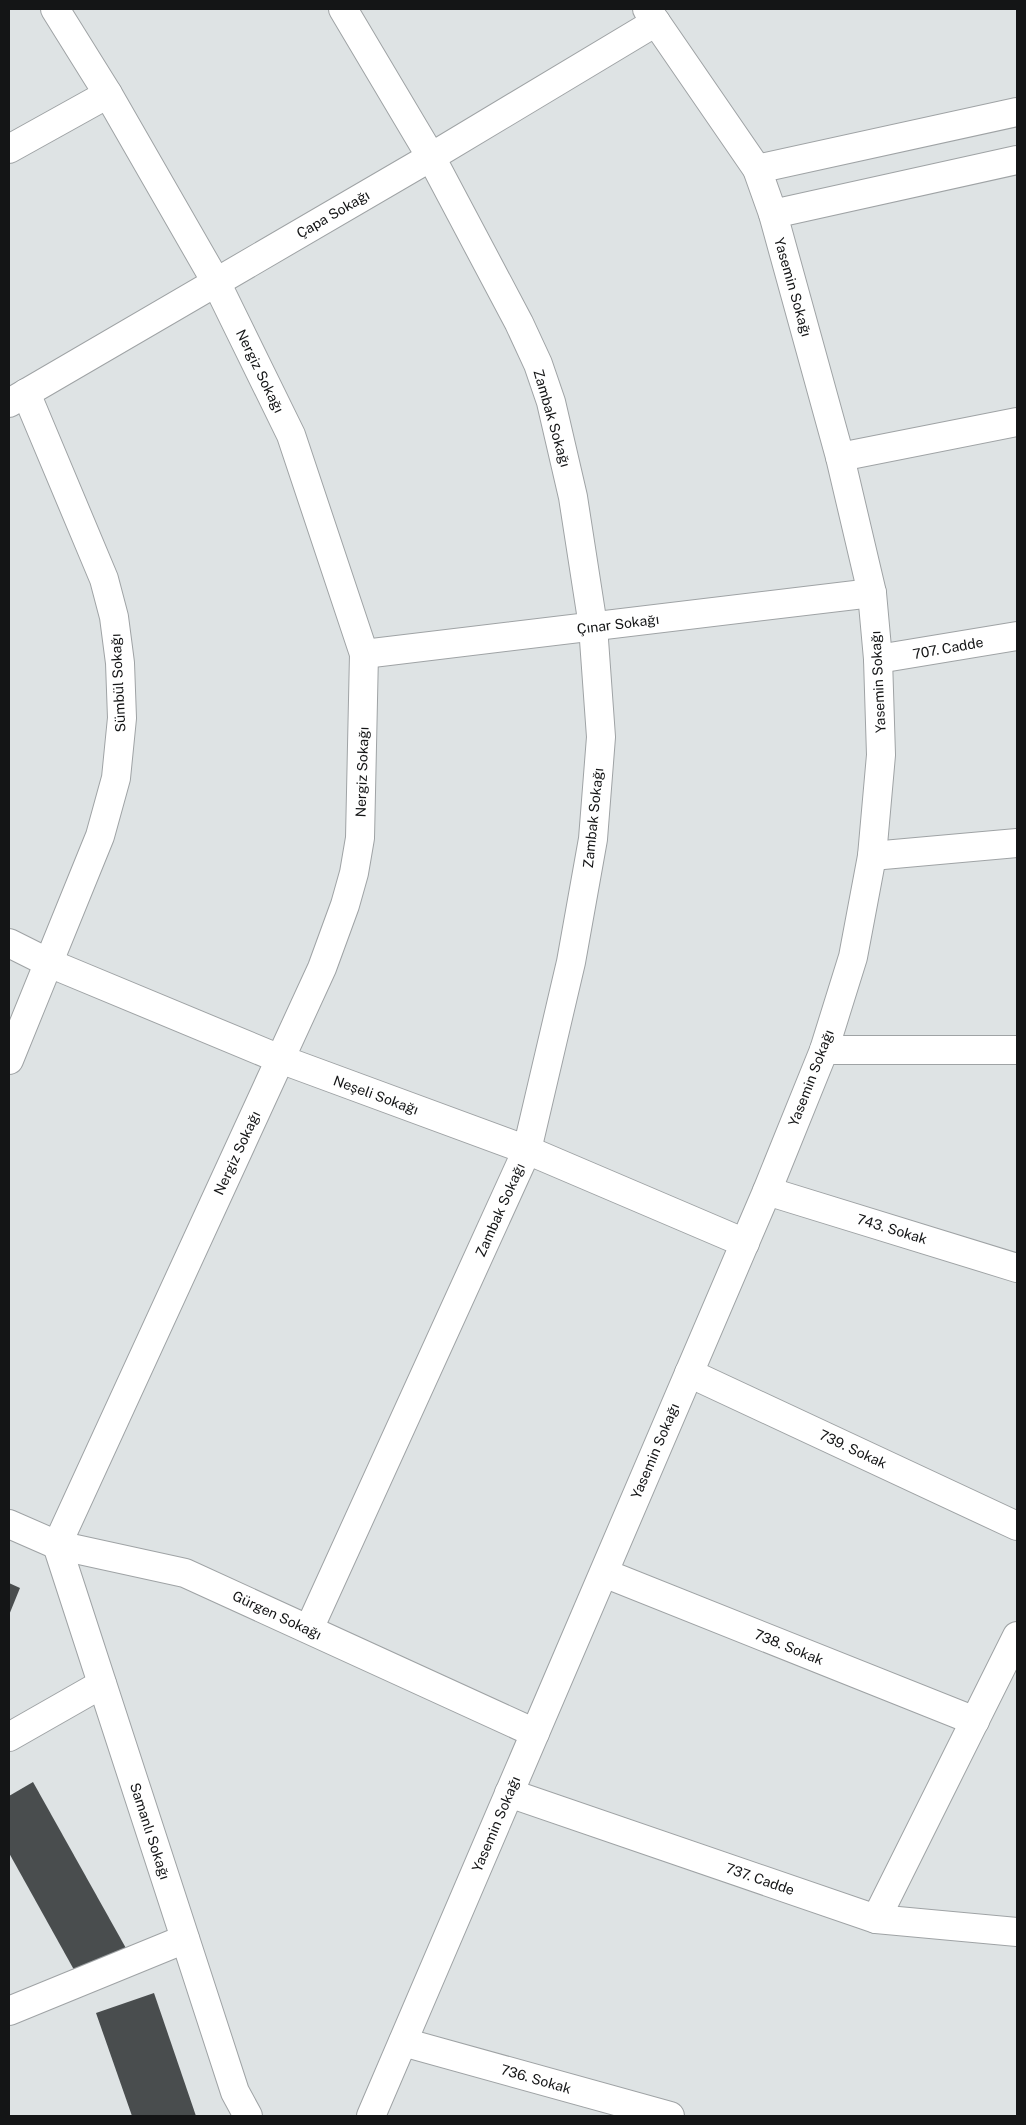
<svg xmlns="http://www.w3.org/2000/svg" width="1026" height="2125" font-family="'Public Sans',sans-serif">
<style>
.building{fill:#494d4e}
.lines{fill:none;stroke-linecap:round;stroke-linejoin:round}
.minor-casing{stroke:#9fa3a5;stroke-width:30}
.tertiary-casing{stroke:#9fa3a5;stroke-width:30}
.minor{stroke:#fff;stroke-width:28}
.tertiary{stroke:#fff;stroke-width:28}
.labels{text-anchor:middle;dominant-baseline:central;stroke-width:5;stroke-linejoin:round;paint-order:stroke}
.street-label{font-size:14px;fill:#141516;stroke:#fff}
</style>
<rect width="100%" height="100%" fill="#dee3e4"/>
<g class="building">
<polygon points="9,1583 20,1588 9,1615"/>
<polygon points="33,1782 127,1950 78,1977 9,1853 9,1796"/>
<polygon points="154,1993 196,2116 132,2116 96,2013"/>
</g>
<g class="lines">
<defs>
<g id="minor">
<polyline points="55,9 108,94 216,282 291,435 364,654 360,838 354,873 345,905 322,968 57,1545 235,2092 248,2116"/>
<polyline points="9,149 108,94"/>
<polyline points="9,403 431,157 656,22"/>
<polyline points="840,457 1017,422"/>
<polyline points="364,654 872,593"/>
<polyline points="872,856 1017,843"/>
<polyline points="9,943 49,963 280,1059 527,1150 745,1243"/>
<polyline points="824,1050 1017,1050"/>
<polyline points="9,1060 100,836 116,778 122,718 120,663 114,617 104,579 26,393"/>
<polyline points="767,1191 1017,1268"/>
<polyline points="689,1373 1017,1526"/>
<polyline points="9,1524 57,1545 185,1573 535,1733"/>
<polyline points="604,1573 975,1721"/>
<polyline points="309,1629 527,1150 571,962 593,839 601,737 593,626 573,497 551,402 538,364 519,323 431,157 343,9"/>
<polyline points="9,1737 102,1684"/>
<polyline points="876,1919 1017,1636"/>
<polyline points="9,2011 185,1939"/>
<polyline points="403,2042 670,2116"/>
<polyline points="371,2116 767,1191 824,1050 853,957 872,856 881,755 878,659 872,593 840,457 773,214 757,169 647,9"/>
</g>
<g id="tertiary">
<polyline points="757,169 1017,112"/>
<polyline points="773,214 1017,160"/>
<polyline points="878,659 1017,636"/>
<polyline points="509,1793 876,1919 1017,1932"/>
</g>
</defs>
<use href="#minor" class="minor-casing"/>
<use href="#tertiary" class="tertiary-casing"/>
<use href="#minor" class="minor"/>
<use href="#tertiary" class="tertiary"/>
</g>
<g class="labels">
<g class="street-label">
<text transform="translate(333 214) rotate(-30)">Çapa Sokağı</text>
<text transform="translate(793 287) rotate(74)">Yasemin Sokağı</text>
<text transform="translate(260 371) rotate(64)">Nergiz Sokağı</text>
<text transform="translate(552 418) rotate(74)">Zambak Sokağı</text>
<text transform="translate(618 624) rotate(-7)">Çınar Sokağı</text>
<text transform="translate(948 648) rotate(-10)">707. Cadde</text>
<text transform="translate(878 682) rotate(-93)">Yasemin Sokağı</text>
<text transform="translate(118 683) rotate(-93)">Sümbül Sokağı</text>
<text transform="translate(362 772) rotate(-88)">Nergiz Sokağı</text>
<text transform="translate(593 818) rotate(-84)">Zambak Sokağı</text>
<text transform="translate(811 1078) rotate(-69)">Yasemin Sokağı</text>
<text transform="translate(376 1095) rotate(20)">Neşeli Sokağı</text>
<text transform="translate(237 1153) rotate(-65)">Nergiz Sokağı</text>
<text transform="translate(500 1210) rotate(-66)">Zambak Sokağı</text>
<text transform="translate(892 1229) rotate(17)">743. Sokak</text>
<text transform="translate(853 1449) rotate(25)">739. Sokak</text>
<text transform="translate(655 1451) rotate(-67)">Yasemin Sokağı</text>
<text transform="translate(277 1615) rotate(25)">Gürgen Sokağı</text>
<text transform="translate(789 1647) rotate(22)">738. Sokak</text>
<text transform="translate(496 1824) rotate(-67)">Yasemin Sokağı</text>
<text transform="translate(150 1831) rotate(72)">Samanlı Sokağı</text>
<text transform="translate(760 1879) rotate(19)">737. Cadde</text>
<text transform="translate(536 2079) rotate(16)">736. Sokak</text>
</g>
</g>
<rect width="1026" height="2125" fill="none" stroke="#141516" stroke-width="20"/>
</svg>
